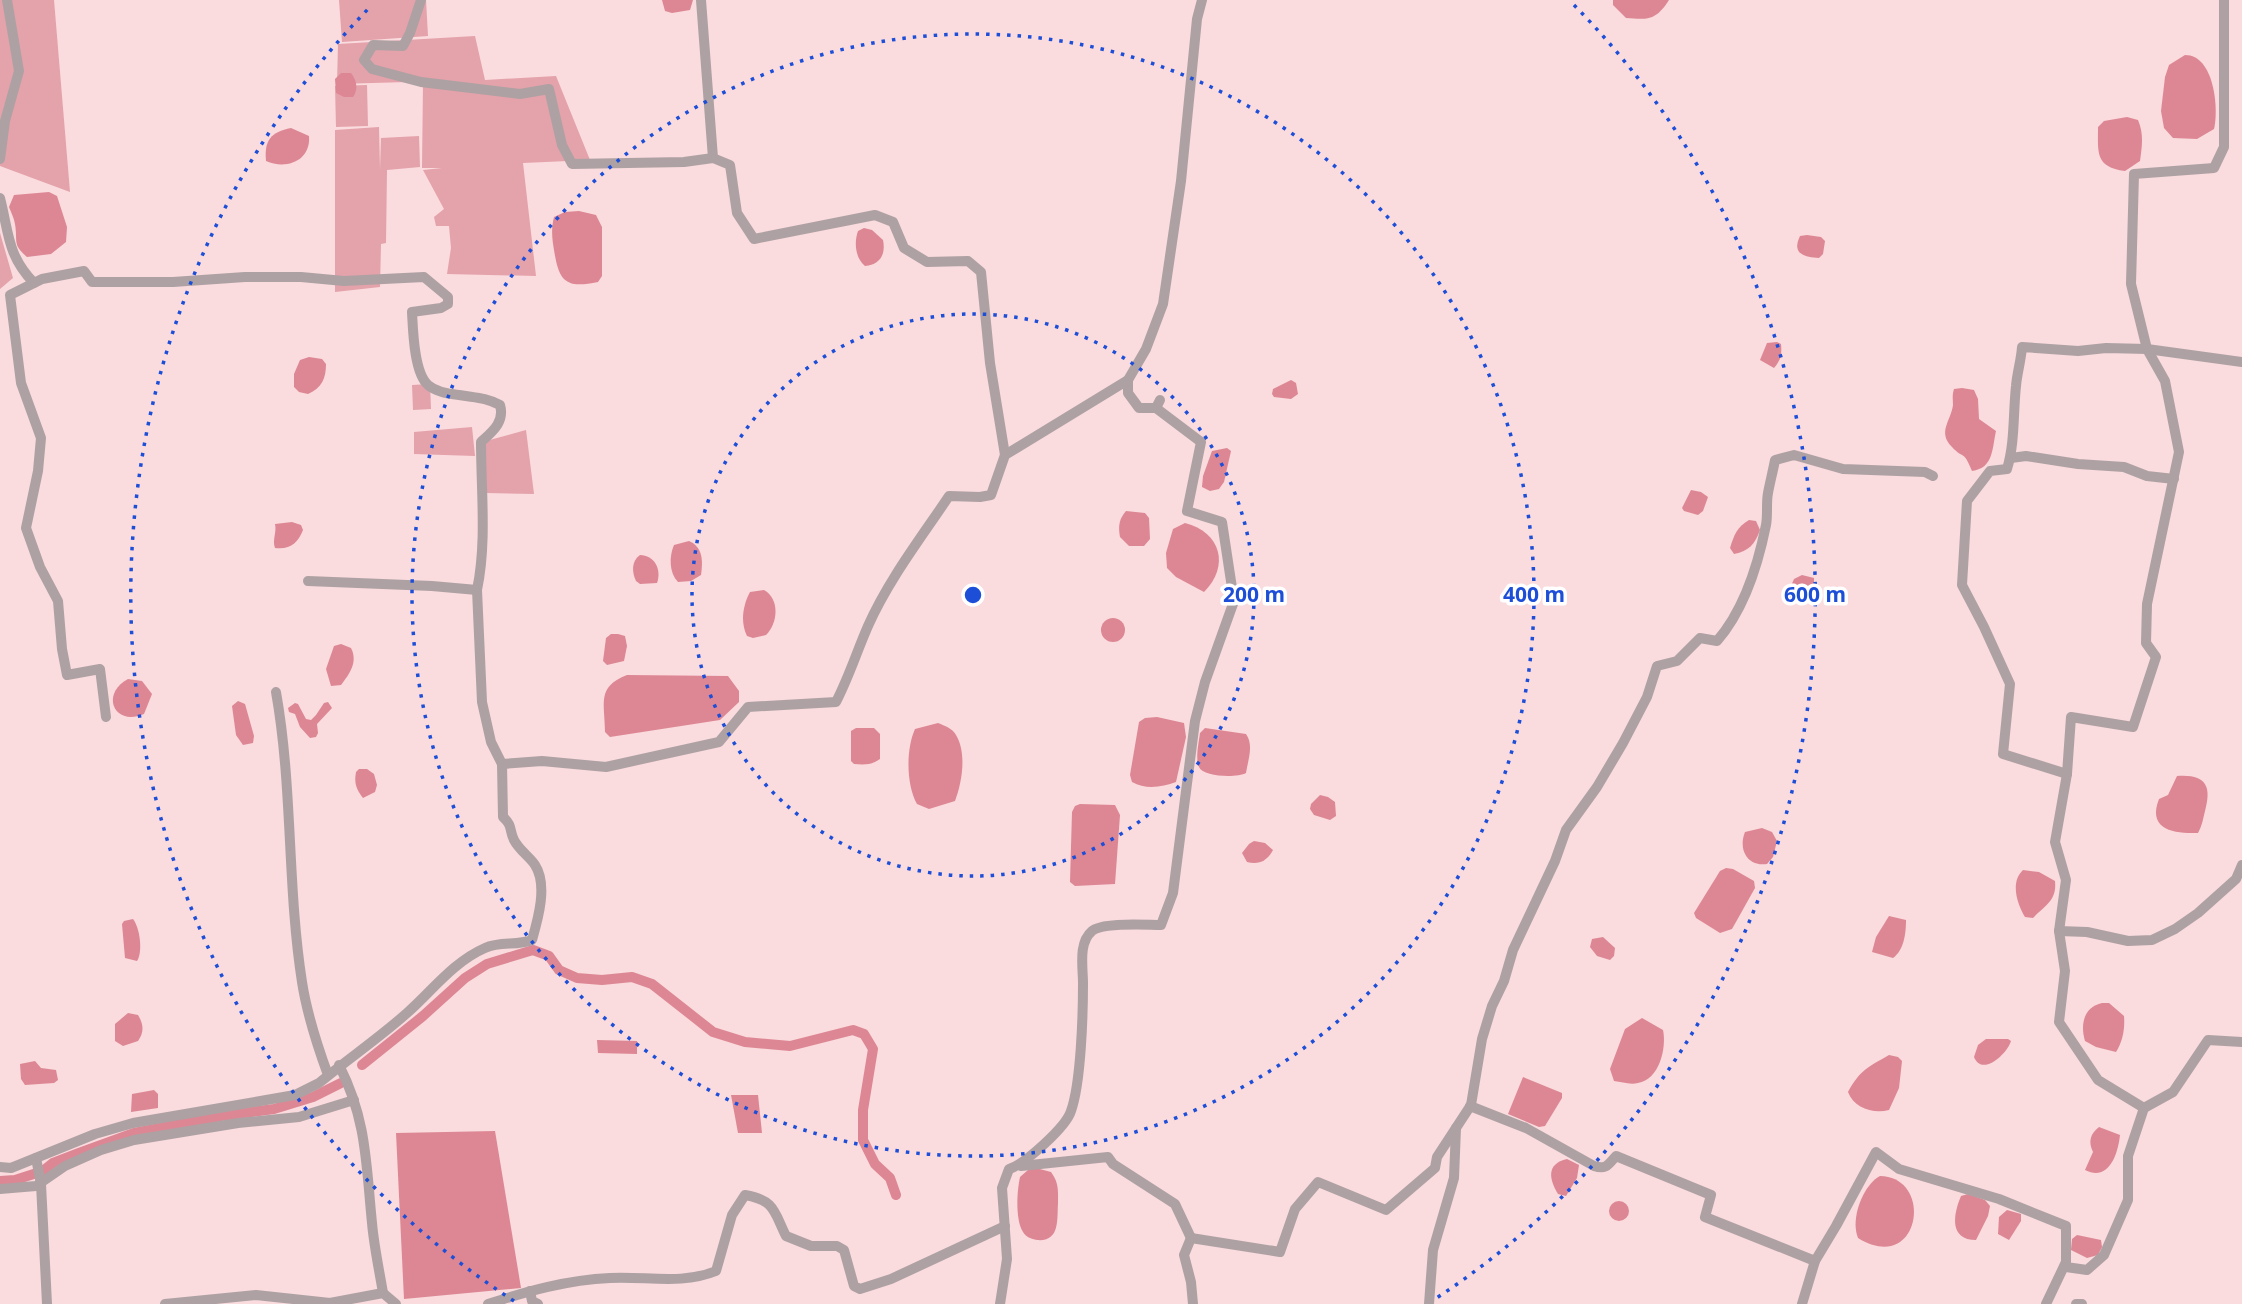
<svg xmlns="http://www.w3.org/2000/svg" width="2242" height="1304" font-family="'Noto Sans',sans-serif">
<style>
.green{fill:#e4a2ab}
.water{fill:#dd8794}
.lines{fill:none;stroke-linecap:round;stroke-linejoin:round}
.canal{stroke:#dd8794;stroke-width:10}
.minor{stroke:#aea1a3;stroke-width:10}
.ring{fill:none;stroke:#1d4ed8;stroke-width:3.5;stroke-dasharray:3.5 7}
.centre{fill:#1d4ed8;stroke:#fff;stroke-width:3.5}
.ring-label{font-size:21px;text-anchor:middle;font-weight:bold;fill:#1d4ed8;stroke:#fff;stroke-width:7;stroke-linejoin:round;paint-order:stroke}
</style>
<rect width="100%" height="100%" fill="#fadbde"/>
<g class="green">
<polygon points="0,0 54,0 70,192 0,166"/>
<polygon points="339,0 426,0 428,36 342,42"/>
<polygon points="475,36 485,80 556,76 590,160 523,163 536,276 447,274 451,248 449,226 436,226 434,217 444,209 423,170 442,168 422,168 423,83 443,81 337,84 338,44"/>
<polygon points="367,85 368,126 336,127 335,86"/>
<polygon points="379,127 380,170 381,138 419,136 420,167 387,170 386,243 381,244 380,287 335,292 335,130"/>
<polygon points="0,233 13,278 0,289"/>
<polygon points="430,384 431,409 413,410 412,385"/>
<polygon points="472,427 475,456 414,454 414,432"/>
<polygon points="526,430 534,494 486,493 486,441"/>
</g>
<g class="water">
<polygon points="662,0 693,0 690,10 672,13 665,11"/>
<path d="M 1613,0 L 1669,0 C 1656,20 1649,20 1626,18 L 1613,5 Z"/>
<path d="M 2185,55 C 2214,55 2219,108 2214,129 L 2197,139 L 2173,138 L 2164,128 L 2161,111 L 2165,77 L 2169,65 Z"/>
<path d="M 341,73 L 351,73 C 356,79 359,89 353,97 L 344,97 L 336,93 L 335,79 Z"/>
<path d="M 2127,117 L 2138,120 C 2144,134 2142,146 2140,161 L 2125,171 C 2095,167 2098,153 2098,127 L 2104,121 Z"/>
<path d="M 291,128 L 309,136 C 311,161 286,170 266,161 C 264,140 271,132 291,128 Z"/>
<path d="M 49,192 L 57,196 L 67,227 L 66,242 L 51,254 L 27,257 C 12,244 18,242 15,224 C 14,218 11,212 9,207 L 14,195 Z"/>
<path d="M 579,211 L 596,215 L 602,227 L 602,276 L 598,282 C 565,289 559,281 554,250 C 552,238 551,229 554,217 L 565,212 Z"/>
<path d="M 864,228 L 872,230 L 883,240 C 886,254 880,265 865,266 C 855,258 854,242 858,231 Z"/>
<path d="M 1807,235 L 1821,237 L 1825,241 L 1823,254 L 1819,258 C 1802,257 1792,253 1800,236 Z"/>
<path d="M 1777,342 L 1781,344 C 1782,354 1781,360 1774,368 L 1760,360 L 1767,343 Z"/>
<path d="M 309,357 L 322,359 L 326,364 C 326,378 322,388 308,394 L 299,392 L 294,387 L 294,374 L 300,360 Z"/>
<polygon points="1291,380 1296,383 1298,394 1291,399 1274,397 1272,394 1273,389"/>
<path d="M 1962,388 L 1974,390 L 1978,399 L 1979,419 L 1996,431 C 1992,448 1994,468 1972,471 C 1963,449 1964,460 1952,447 C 1937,432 1951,421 1953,405 C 1953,399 1952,395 1954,389 Z"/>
<polygon points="1227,448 1231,451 1224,482 1219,489 1210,491 1202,487 1203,476 1212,451"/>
<polygon points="1691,490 1701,492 1708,497 1703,511 1698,515 1684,511 1682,508"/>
<path d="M 1126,511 L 1145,513 L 1149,518 L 1150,539 L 1144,546 L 1129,546 L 1120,537 C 1118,526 1119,519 1126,511 Z"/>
<path d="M 1749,520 L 1756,521 L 1760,530 C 1755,544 1749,551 1734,554 L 1730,548 C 1734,535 1737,527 1749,520 Z"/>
<path d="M 292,522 L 301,525 L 303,530 C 298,543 290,550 275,548 C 272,540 277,532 275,524 Z"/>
<path d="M 1185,523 C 1221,532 1230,566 1204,592 L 1176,577 L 1167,568 L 1166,553 L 1173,529 Z"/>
<path d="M 689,541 C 703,547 703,561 701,575 L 691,581 L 678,582 C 669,573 669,556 674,545 Z"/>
<path d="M 640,555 C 654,555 662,569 657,583 L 640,584 L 636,581 C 632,573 631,561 640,555 Z"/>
<path d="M 1802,575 L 1814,578 L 1814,591 L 1811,595 C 1801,597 1795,597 1790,588 L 1794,579 Z"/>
<path d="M 764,590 C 780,599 778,623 766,635 L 753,638 L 747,636 C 740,622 743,605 750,592 Z"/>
<circle cx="1113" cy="630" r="12"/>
<polygon points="611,634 618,634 625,636 627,646 624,661 607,665 603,661 606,638"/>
<path d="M 341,644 L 351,648 C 358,662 350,673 341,685 L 331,686 L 326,669 L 334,646 Z"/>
<path d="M 627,675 L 728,676 L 739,691 L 739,702 L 720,720 L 610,737 L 605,732 C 605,703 596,687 627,675 Z"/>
<path d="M 128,679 L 142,681 L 152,694 L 144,714 C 114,727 100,694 128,679 Z"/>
<polygon points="238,701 245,704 254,736 253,743 243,745 236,735 232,706"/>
<polygon points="328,702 332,708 317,724 318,733 316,737 310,738 300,727 295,714 289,712 288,708 295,703 298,704 306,719 311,720 316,715 324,703"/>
<path d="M 1157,717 L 1184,723 L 1186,737 L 1176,782 C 1162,787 1146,790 1132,782 L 1130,775 L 1139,722 L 1145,718 Z"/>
<path d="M 938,723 C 945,726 952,728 956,735 C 967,753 962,783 955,801 L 929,809 L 917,804 C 906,784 906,749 915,729 Z"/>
<path d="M 856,728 L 874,728 L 880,734 L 880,759 C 872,765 864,765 854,764 L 851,761 L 851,731 Z"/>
<path d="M 1205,728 L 1246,734 C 1254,745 1248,760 1246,773 C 1237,778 1203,777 1199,767 C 1195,758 1199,742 1200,733 Z"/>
<path d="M 359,769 L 367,769 L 374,774 L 377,785 L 375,792 L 363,798 C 356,789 354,783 356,772 Z"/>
<path d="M 2177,776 C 2206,774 2212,786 2205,811 C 2203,819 2202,826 2198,833 C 2173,834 2147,829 2159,799 L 2168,795 Z"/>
<polygon points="1320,795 1328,797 1335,802 1336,816 1330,820 1314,815 1310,809 1311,804"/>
<polygon points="1080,804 1115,805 1120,815 1115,884 1075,886 1070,882 1072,812 1075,806"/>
<path d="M 1762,828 L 1772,832 L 1777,841 L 1773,857 L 1767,864 C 1747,867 1738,849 1745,832 Z"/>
<path d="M 1254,841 L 1265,843 L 1273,850 C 1267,861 1259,865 1247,862 L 1242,853 L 1249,844 Z"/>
<polygon points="1726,868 1733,869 1754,881 1755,888 1732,929 1720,933 1696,918 1694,913 1720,871"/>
<path d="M 2023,870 L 2039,872 L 2055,881 C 2057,901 2045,905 2033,918 L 2025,917 C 2017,904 2010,882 2023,870 Z"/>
<path d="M 1889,916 L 1906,920 C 1906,933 1904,950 1893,958 L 1872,952 L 1876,937 Z"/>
<path d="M 133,919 C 140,928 143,952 137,961 L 125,958 L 122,924 L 124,921 Z"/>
<polygon points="1603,937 1615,948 1614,956 1610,960 1597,956 1590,947 1592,939"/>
<path d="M 2102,1003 L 2109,1003 L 2124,1016 C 2125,1028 2123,1041 2116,1052 L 2096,1047 L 2085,1041 C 2080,1024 2084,1007 2102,1003 Z"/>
<path d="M 128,1013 L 138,1015 C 144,1025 144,1032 138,1041 L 123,1046 L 115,1041 L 115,1024 Z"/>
<path d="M 1642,1018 L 1663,1030 C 1667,1048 1659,1080 1638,1083 C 1630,1085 1622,1082 1614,1081 L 1610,1069 L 1625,1029 Z"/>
<path d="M 1986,1039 L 2008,1039 L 2011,1041 C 2007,1054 1982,1077 1974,1057 L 1978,1045 Z"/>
<polygon points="597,1040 637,1041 637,1054 598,1053"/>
<path d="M 1889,1055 L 1898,1057 L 1902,1061 L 1899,1088 L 1889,1110 C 1873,1114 1854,1108 1848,1092 C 1860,1070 1868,1067 1889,1055 Z"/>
<polygon points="35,1061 41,1068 56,1070 58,1080 54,1083 25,1085 21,1079 20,1064"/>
<polygon points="1523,1077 1562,1093 1562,1098 1545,1126 1539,1127 1508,1114"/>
<polygon points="154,1090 158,1094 158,1108 131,1112 132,1094"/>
<polygon points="731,1095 758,1095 762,1133 738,1133"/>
<path d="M 2099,1127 L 2120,1135 C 2118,1154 2109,1182 2085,1170 L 2093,1152 C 2088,1142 2090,1134 2099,1127 Z"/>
<polygon points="495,1131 521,1288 404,1299 396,1133"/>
<path d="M 1567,1159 L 1579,1165 L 1577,1178 L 1566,1196 L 1558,1194 C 1549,1179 1546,1164 1567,1159 Z"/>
<path d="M 1036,1168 L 1051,1172 C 1059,1183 1058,1190 1058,1203 C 1057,1220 1060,1242 1037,1240 C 1031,1239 1026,1237 1023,1232 C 1015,1219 1017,1191 1020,1177 L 1028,1170 Z"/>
<path d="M 1880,1176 C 1935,1177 1920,1276 1858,1238 C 1850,1219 1863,1185 1880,1176 Z"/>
<path d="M 1968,1194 L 1985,1200 L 1990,1206 L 1988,1216 L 1976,1240 C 1949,1240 1953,1215 1961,1196 Z"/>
<circle cx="1619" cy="1211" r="10"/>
<polygon points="2007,1210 2021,1214 2021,1221 2009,1240 1998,1234 1999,1217"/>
<polygon points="2077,1235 2101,1240 2102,1247 2098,1255 2087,1258 2071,1250 2072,1239"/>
</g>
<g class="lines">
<g class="canal">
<polyline points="362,1065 423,1016 465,978 487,964 533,950 549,956 559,970 577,978 602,980 632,977 652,984 713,1032 745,1042 790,1046 853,1030 864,1034 873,1049 863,1110 863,1140 875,1164 890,1178 896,1195"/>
<polyline points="0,1181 15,1180 43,1171 53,1163 79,1153 134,1133 221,1116 274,1109 313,1097 341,1083"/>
</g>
<g class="minor">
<polyline points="421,0 410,33 403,46 373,45 364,60 372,69 421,82 520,94 549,89 562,145 572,164 684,162 713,158 701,0"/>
<polyline points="713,158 730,165 737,213 754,239 875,215 893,222 904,248 927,262 968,261 981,272 990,363 1005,455"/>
<polyline points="0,159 5,121 19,71 7,0"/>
<path d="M 0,198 C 9,233 7,255 34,283"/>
<polyline points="1128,380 1128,393 1139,408 1156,408 1160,400"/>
<polyline points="2011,458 2026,456 2078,464 2124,467 2147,476 2174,479"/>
<polyline points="308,581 432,586 477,590"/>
<path d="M 276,692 C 293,788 287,886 302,982 C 307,1014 317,1045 328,1075"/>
<path d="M 502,764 L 542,761 L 606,767 L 719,742 L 748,707 L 836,702 C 849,677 857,651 868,626 C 889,579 921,538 949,496 L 980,497 L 991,495 L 1005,455 L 1128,380 L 1146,349 L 1163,304 L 1181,181 L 1197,19 L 1202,0"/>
<path d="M 2067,774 L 2003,754 L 2010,684 L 1984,627 L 1962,585 L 1967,501 L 1990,471 L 2007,469 C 2015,443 2013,414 2016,386 C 2017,373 2021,361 2022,347 L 2078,351 L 2106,348 L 2147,349 L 2242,362"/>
<polyline points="2059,931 2087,932 2128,941 2152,940 2175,929 2198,913 2236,879 2242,865"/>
<path d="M 339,1065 C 367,1120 366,1164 372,1223 C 374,1246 379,1269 383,1293"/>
<path d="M 1470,1106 L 1526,1128 L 1594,1166 C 1606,1170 1608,1165 1616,1156 L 1711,1195 L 1705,1217 L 1815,1261"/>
<polyline points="2144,1108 2173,1092 2208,1040 2242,1042"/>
<polyline points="36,1158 41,1184 47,1304"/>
<polyline points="1021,1166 1108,1157 1113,1164 1175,1204 1191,1238"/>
<path d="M 0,1167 L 11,1168 L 95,1134 L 133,1123 L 295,1095 L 319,1083 C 348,1059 379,1038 407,1013 C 432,991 453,962 485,948 C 500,941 517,946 532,940 C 538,919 548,885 535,865 C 530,857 519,850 514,840 C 509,830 513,826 503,817 L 502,764 L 491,742 L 482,702 L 477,590 C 487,542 481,491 481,442 C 492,432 505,422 500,405 C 484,397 476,398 459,395 C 448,394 436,392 428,385 C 414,373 413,330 412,312 L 441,308 L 448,304 L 448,297 L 424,277 L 344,281 L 301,277 L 245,277 L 173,282 L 92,282 L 84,271 L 42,279 L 10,295 L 21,383 L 41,438 L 38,471 L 26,528 L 40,567 L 58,601 L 62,649 L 67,675 L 100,669 L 106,717"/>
<polyline points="0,1189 36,1186 65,1166 101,1150 134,1140 238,1123 299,1117 354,1100"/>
<polyline points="530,1291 532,1301 538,1304"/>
<polyline points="165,1304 256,1295 330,1303 383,1293 396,1304"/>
<path d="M 488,1304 C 528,1291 567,1280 610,1278 C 646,1276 682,1285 716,1271 L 732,1215 L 745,1195 C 775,1200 774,1212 786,1236 L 811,1246 L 837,1246 L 844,1250 L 854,1286 L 860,1289 L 891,1279 L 1005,1226"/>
<path d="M 1000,1304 L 1007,1259 L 1002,1188 L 1009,1169 C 1025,1164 1066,1127 1071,1111 C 1081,1083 1083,1015 1083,983 C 1083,967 1078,943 1092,931 C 1103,922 1145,925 1161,925 L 1173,893 L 1195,721 L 1205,682 L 1234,601 L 1222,522 L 1187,511 L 1201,442 L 1156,408"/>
<path d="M 1193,1304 L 1191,1282 L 1184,1255 L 1191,1238 L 1280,1252 L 1295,1209 L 1318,1182 L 1386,1210 L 1435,1168 L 1437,1157 L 1471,1105 L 1482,1039 L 1492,1006 L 1504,981 L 1513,950 L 1555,861 L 1566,830 L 1597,787 L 1623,743 L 1647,697 L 1657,666 L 1677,661 L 1700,638 L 1717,641 C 1744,610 1758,565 1766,525 C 1768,515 1766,503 1768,493 C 1770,482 1773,471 1775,460 L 1794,455 L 1843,469 L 1925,472 L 1933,476"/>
<polyline points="1429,1304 1433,1250 1454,1178 1456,1128"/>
<polyline points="1802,1304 1815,1261 1836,1226 1876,1152 1899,1169 1999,1199 2066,1226 2066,1262"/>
<polyline points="2046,1304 2066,1262 2066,1267 2087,1270 2104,1255 2128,1200 2128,1156 2144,1108 2098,1080 2059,1022 2065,971 2059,931 2066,880 2055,842 2067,774 2071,717 2133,727 2156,657 2146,643 2147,604 2179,452 2165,381 2147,349 2131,284 2134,174 2214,168 2224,147 2224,0"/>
<polyline points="2076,1304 2082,1304"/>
</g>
</g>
<g class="ring">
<circle cx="973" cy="595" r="281"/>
<circle cx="973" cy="595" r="561"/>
<path d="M514 1301A842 842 0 0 1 372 5M1574 5A842 842 0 0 1 1432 1301"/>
</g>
<circle cx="973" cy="595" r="10" class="centre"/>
<g class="ring-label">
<text x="1254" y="602">200 m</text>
<text x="1534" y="602">400 m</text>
<text x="1815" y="602">600 m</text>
</g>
</svg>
